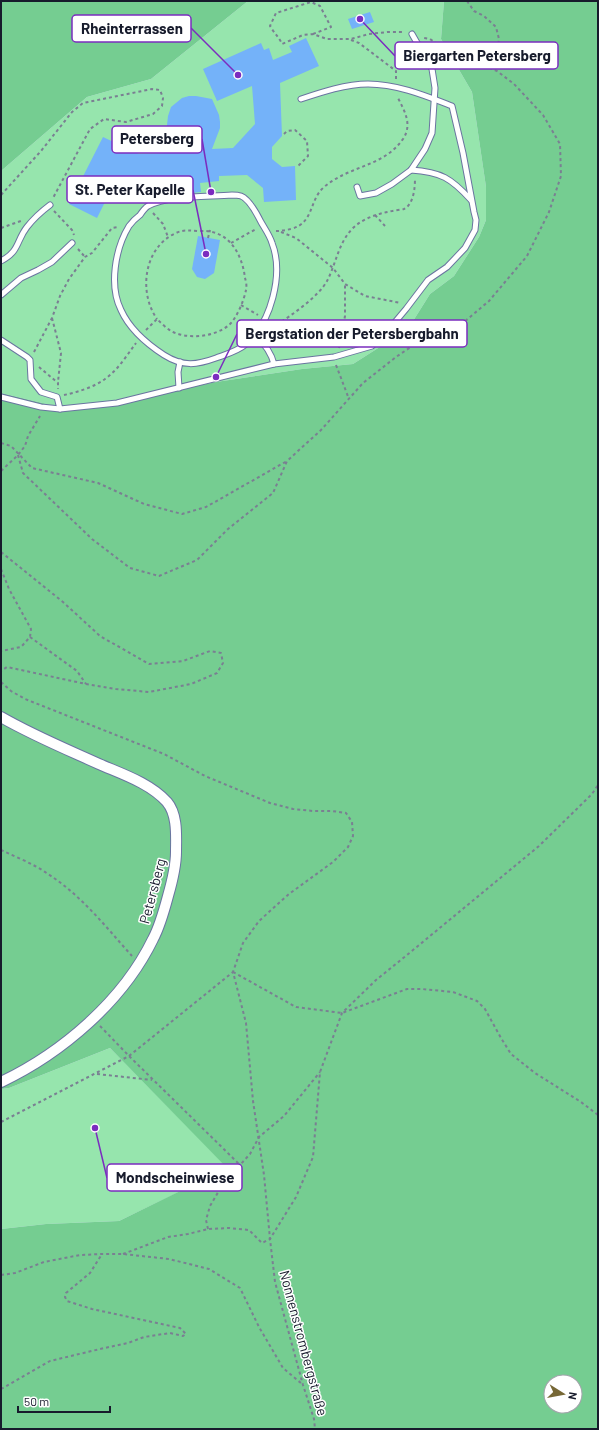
<svg xmlns="http://www.w3.org/2000/svg" width="599" height="1430" font-family="Barlow,sans-serif">
<style>
.green{fill:#96e5ad}
.forest{fill:#75cd91;fill-rule:evenodd}
.building{fill:#74b2f9}
.lines{fill:none;stroke-linecap:round;stroke-linejoin:round}
.lane-casing{stroke:#6a75a0;stroke-width:7}
.street-casing{stroke:#6a75a0;stroke-width:12}
.path{stroke:#7a7f92;stroke-width:2;stroke-dasharray:3 3;stroke-linecap:butt}
.lane{stroke:#fff;stroke-width:5}
.street{stroke:#fff;stroke-width:10}
.labels{text-anchor:middle;dominant-baseline:central;stroke-width:3;stroke-linejoin:round;paint-order:stroke}
.street-label{font-size:14px;fill:#171b2c;stroke:#fff}
.leader{fill:none;stroke:#7b2cbf;stroke-width:1.5}
.callout-dot{fill:#7b2cbf;stroke:#fff;stroke-width:1.5}
.callout{fill:#fff;stroke:#7b2cbf;stroke-width:1.5}
.callout-label{font-size:15px;text-anchor:middle;font-weight:bold;fill:#171b2c}
</style>
<rect width="100%" height="100%" fill="#e3e9fd"/>
<g class="green">
<polygon points="248,1 444,1 441,39 472,92 486,187 486,220 479,237 454,276 430,294 408,329 353,364 302,369 216,382 128,400 55,406 1,393 1,171 87,97 151,79"/>
<polygon points="110,1048 228,1168 119,1221 46,1224 1,1229 1,1089 9,1088"/>
</g>
<g class="forest">
<polygon points="1,1 248,1 151,79 87,97 1,171"/>
<path d="M 444,1 L 598,1 L 598,1429 L 1,1429 L 1,1229 L 46,1224 L 119,1221 L 227,1168 L 110,1048 L 9,1088 L 1,1089 L 1,393 L 55,406 L 128,400 L 216,382 L 302,369 L 353,364 L 408,329 L 430,294 L 454,276 L 479,237 L 486,220 L 486,187 L 472,92 L 441,39 ZM 551,1382 L 575,1382 L 575,1406 L 551,1406 Z"/>
</g>
<g class="building">
<polygon points="370,12 374,22 352,29 348,19"/>
<polygon points="306,38 319,66 280,83 282,136 272,147 272,159 282,167 295,166 296,200 264,202 263,188 247,175 219,176 219,181 200,183 201,192 191,193 190,183 173,184 172,183 129,184 125,181 114,184 97,218 69,204 103,137 139,154 167,153 166,151 182,150 169,133 167,125 168,116 171,107 182,98 189,96 196,96 212,99 219,115 220,122 220,128 212,149 233,148 255,124 252,86 217,101 203,69 261,43 264,50 269,48 273,60 292,52 289,46"/>
<polygon points="198,236 220,240 214,273 205,279 197,277 192,269"/>
</g>
<g class="lines">
<defs>
<g id="lane">
<path d="M 411,170 C 441,172 451,178 471,200"/>
<polyline points="357,187 360,196 376,193 392,184 411,170 425,149 432,133 435,88 432,69 412,34"/>
<path d="M 232,195 C 234,195 238,195 241,196 C 249,199 257,214 261,222 C 265,229 270,236 272,243 C 284,274 271,323 246,344 C 238,351 227,354 216,358 C 197,365 183,367 164,355 C 147,344 130,330 121,310 C 109,286 115,249 129,226 C 132,222 136,218 140,215 C 142,212 145,208 148,206 C 168,195 208,197 232,195 Z"/>
<path d="M 1,261 C 20,251 16,241 27,227 C 34,218 42,211 50,205"/>
<polyline points="1,295 21,278 38,270 52,262 72,243"/>
<path d="M 255,335 C 264,343 271,352 274,364"/>
<polyline points="1,340 27,357 30,360 31,379 41,392 57,397 60,409"/>
<polyline points="179,388 178,372 180,362"/>
<path d="M 1,397 L 41,407 L 60,409 L 117,403 L 274,364 L 334,357 L 372,346 L 385,334 L 406,309 L 428,280 L 447,267 L 465,248 L 475,230 L 476,220 L 474,212 L 463,153 L 452,106 C 426,96 397,84 368,84 C 346,84 322,92 301,99"/>
</g>
<path id="street" d="M 1,717 C 32,735 66,749 99,764 C 122,774 150,783 167,802 C 178,815 176,837 176,852 C 176,867 172,882 168,896 C 164,911 160,926 153,939 C 123,1001 62,1053 1,1082"/>
</defs>
<use href="#lane" class="lane-casing"/>
<use href="#street" class="street-casing"/>
<g class="path">
<polyline points="467,1 474,11 484,16 496,27 499,39 498,47 493,55 479,63"/>
<path d="M 313,34 L 331,27 L 320,6 L 311,2 L 276,13 L 270,26 C 274,33 279,37 282,44 L 303,35 L 313,34 L 327,39 L 351,39 L 369,34 L 388,32 L 404,32"/>
<polyline points="351,40 359,43 396,71 396,80"/>
<polyline points="284,134 287,131 295,130 307,141 308,156 297,167"/>
<polyline points="1,195 41,151 72,112 83,103 152,89 160,90 163,98 162,106 153,114 126,122 104,119 90,129 53,198"/>
<polyline points="54,211 72,230 74,235"/>
<polyline points="153,213 163,224 168,237"/>
<polyline points="375,215 385,226"/>
<polyline points="1,228 21,221"/>
<path d="M 276,231 C 281,231 286,230 291,229 C 314,223 309,201 323,188 C 347,166 384,167 403,139 C 413,124 404,110 397,96"/>
<polyline points="281,232 296,238 333,268 345,284 365,296 401,303"/>
<polyline points="208,238 210,230"/>
<polyline points="231,243 256,229"/>
<polyline points="78,249 85,257"/>
<polyline points="241,305 258,315"/>
<polyline points="52,318 61,353 58,382"/>
<path d="M 271,324 L 276,325 C 291,316 319,296 327,281 C 336,264 338,244 352,229 C 363,218 377,214 392,211 C 396,210 401,210 404,209 C 414,204 415,187 415,178"/>
<path d="M 146,330 L 157,319 C 161,323 166,328 171,331 C 187,340 215,337 229,325 C 237,318 244,300 246,290 C 247,286 246,281 245,278 C 242,252 227,229 200,231 C 191,231 184,229 176,233 C 144,247 138,292 157,319"/>
<polyline points="339,348 345,316 345,284"/>
<polyline points="34,352 52,318 60,296 69,279 85,257 92,253 112,228 119,227"/>
<polyline points="336,365 349,399"/>
<polyline points="39,367 58,383 58,389"/>
<path d="M 64,395 C 78,392 94,387 105,379 C 118,370 127,355 136,343"/>
<polyline points="1,443 11,446 32,468 98,483 144,504 182,514 206,507 287,461"/>
<polyline points="18,455 23,473 92,539 130,568 159,576 197,560 228,529 273,493 287,461 321,430 363,383 396,357 427,336 457,328 489,301 527,256 549,212 561,176 560,144 543,115 514,84 497,71 443,48 430,39 424,38"/>
<polyline points="1,471 18,455 25,446 28,436 40,416"/>
<polyline points="1,552 63,602 100,636 149,664 183,661 210,651 221,653 223,663 217,673 191,684 149,692 116,689 86,684 7,667 1,671"/>
<polyline points="1,569 9,589 31,629 30,637 21,647 1,651"/>
<polyline points="30,637 77,671 86,684"/>
<polyline points="1,682 11,691 25,699 164,754 205,776 270,803 293,809 313,811 332,811 346,813 352,822 353,836 348,847 333,862 289,894 259,921 243,943 233,972 246,1023 253,1101 264,1175 270,1239 275,1282 303,1385 314,1419 315,1429"/>
<path d="M 1,850 C 16,857 34,864 48,874 C 82,896 105,926 132,956"/>
<polyline points="233,972 296,1007 342,1013 407,989 422,989 453,992 477,1001 485,1009 501,1038 511,1054 535,1073 581,1102 598,1115"/>
<polyline points="100,1026 129,1056 240,1165"/>
<polyline points="97,1074 152,1080"/>
<polyline points="1,1122 129,1056 233,972"/>
<polyline points="208,1229 206,1220 210,1206 220,1189 236,1175 240,1165 250,1154 259,1137 284,1116 320,1072"/>
<polyline points="123,1254 168,1237 188,1234 208,1229 229,1228 249,1230 262,1243 270,1239 296,1197 313,1157 320,1072 342,1013 376,980 407,955 539,846 592,794 598,785"/>
<polyline points="1,1275 15,1273 44,1262 80,1255 102,1254 123,1254 169,1259 209,1269 240,1288 259,1327 283,1368 302,1384"/>
<polyline points="1,1389 50,1361 100,1349 128,1343 144,1337 170,1333 183,1336 186,1334 180,1328 92,1309 67,1301 65,1297 66,1293 90,1273 102,1254"/>
</g>
<use href="#lane" class="lane"/>
<use href="#street" class="street"/>
</g>
<g class="labels">
<g class="street-label">
<text transform="translate(152 891) rotate(-75)">Petersberg</text>
<text transform="translate(304 1343) rotate(75)">Nonnenstrombergstraße</text>
</g>
</g>
<path class="leader" d="M238 75L191 28M360 19L395 56M211 192L202 139M206 254L193 190M216 377L237 334M95 1128L107 1178"/>
<g class="callout-dot">
<circle cx="238" cy="75" r="4"/>
<circle cx="360" cy="19" r="4"/>
<circle cx="211" cy="192" r="4"/>
<circle cx="206" cy="254" r="4"/>
<circle cx="216" cy="377" r="4"/>
<circle cx="95" cy="1128" r="4"/>
</g>
<g class="callout">
<rect x="72" y="15" width="119" height="27" rx="4"/>
<rect x="395" y="42" width="163" height="27" rx="4"/>
<rect x="112" y="126" width="90" height="27" rx="4"/>
<rect x="67" y="176" width="126" height="27" rx="4"/>
<rect x="237" y="320" width="230" height="27" rx="4"/>
<rect x="107" y="1164" width="135" height="27" rx="4"/>
</g>
<g class="callout-label">
<text x="132" y="34">Rheinterrassen</text>
<text x="477" y="61">Biergarten Petersberg</text>
<text x="157" y="144">Petersberg</text>
<text x="130" y="195">St. Peter Kapelle</text>
<text x="352" y="339">Bergstation der Petersbergbahn</text>
<text x="175" y="1183">Mondscheinwiese</text>
</g>
<rect width="599" height="1430" fill="none" stroke="#171b2c" stroke-width="4"/>
<g transform="translate(563 1394) rotate(101)"><circle r="19" fill="#ffffff" stroke="#a2a4ab"/>
<path d="M0-3L7 15L0 10L-7 15Z" fill="#776836"/>
<text y="-6" font-size="11" font-weight="bold" text-anchor="middle" fill="#171b2c">N</text>
</g>
<path d="M18 1406v6h92v-6" fill="none" stroke="#171b2c" stroke-width="2"/>
<text x="24" y="1406" font-size="12" fill="#171b2c" stroke="#ffffff" stroke-width="3" paint-order="stroke">50 m</text>
</svg>
